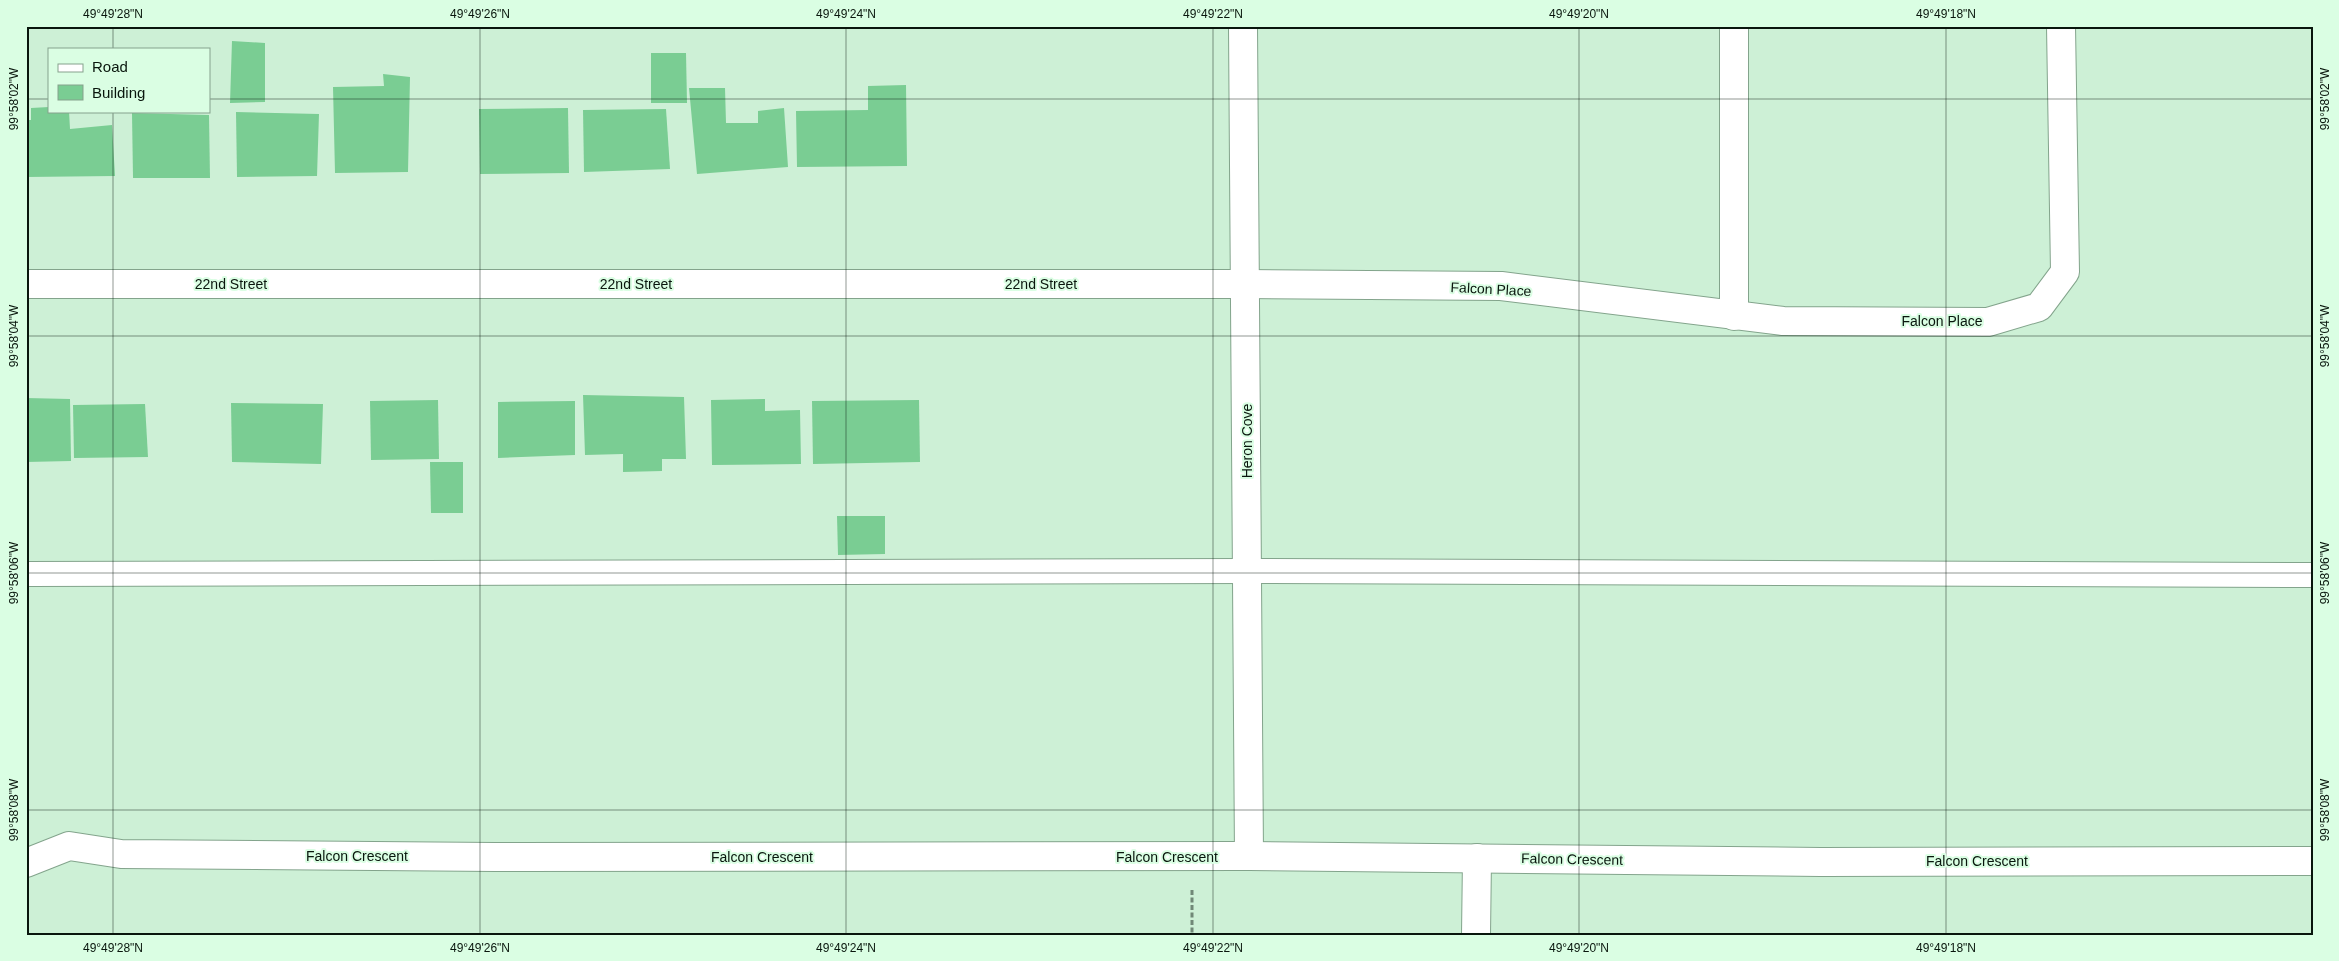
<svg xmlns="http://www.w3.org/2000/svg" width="2339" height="961" font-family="Helvetica,sans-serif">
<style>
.building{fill:#7acd93}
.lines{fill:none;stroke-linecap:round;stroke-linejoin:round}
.service-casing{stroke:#83a48c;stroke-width:26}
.minor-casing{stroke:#83a48c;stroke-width:30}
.path{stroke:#708877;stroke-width:3;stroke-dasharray:5 2.5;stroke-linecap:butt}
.service{stroke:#fff;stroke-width:24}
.minor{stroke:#fff;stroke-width:28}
.ticks{fill:none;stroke:#09160d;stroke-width:1;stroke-opacity:0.45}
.labels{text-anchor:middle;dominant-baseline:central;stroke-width:4;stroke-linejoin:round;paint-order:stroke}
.street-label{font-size:14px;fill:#09160d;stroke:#dafee3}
.neatline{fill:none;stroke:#09160d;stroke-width:2}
.ticks-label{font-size:12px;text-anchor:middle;fill:#09160d}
</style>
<rect width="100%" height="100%" fill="#cdf0d6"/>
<g class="building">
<polygon points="232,41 265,43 265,102 230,103"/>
<polygon points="651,53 686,53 687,103 651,103"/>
<polygon points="383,74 410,77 408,172 335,173 333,87 384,86"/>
<polygon points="906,85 907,166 797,167 796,111 868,110 868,86"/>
<polygon points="689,88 725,88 726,123 758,123 758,111 784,108 788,167 697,174"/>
<polygon points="49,107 49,111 69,111 70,129 112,125 115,176 26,177 26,120 31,120 31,108"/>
<polygon points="568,108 569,173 480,174 479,109"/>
<polygon points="666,109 670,169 584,172 583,110"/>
<polygon points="236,112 319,114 317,176 237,177"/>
<polygon points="132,113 209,115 210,178 133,178"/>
<polygon points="583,395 684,397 686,459 662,459 662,471 623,472 623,454 585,455"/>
<polygon points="26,398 70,399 71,461 26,462"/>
<polygon points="765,399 765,411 800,410 801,464 712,465 711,400"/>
<polygon points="438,400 439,459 371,460 370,401"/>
<polygon points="919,400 920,462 813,464 812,401"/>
<polygon points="575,401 575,455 498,458 498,402"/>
<polygon points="231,403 323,404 321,464 232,462"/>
<polygon points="145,404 148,457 74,458 73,405"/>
<polygon points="430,462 463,462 463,513 431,513"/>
<polygon points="837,516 885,516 885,554 838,555"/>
</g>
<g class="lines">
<defs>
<polyline id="service" points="26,574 1248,571 2313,575"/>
<g id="minor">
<polyline points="1243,26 1249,856"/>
<polyline points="1734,26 1734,316"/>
<polyline points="26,284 1246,284 1501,286 1783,321 1988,322 2039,307 2065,272 2061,26"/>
<polyline points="26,863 69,846 121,854 495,857 1249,856 1821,862 2313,861"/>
<polyline points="1476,935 1477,858"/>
</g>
</defs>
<use href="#service" class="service-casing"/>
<use href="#minor" class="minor-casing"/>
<polyline class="path" points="1192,890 1192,935"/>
<use href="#service" class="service"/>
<use href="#minor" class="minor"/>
</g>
<path class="ticks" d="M 113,26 L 113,49M 480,26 L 480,935M 846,26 L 846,935M 1213,26 L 1213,935M 1579,26 L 1579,935M 1946,26 L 1946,935M 2312,26 L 2312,935M 26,99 L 49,99M 209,99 L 2313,99M 113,111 L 113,935M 26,336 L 2313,336M 26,573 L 2313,573M 26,810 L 2313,810"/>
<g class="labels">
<g class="street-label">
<text x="231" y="284">22nd Street</text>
<text x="636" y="284">22nd Street</text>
<text x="1041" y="284">22nd Street</text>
<text transform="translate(1491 289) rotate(3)">Falcon Place</text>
<text x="1942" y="321">Falcon Place</text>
<text transform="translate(1247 441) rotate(-90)">Heron Cove</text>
<text x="357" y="856">Falcon Crescent</text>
<text x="762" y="857">Falcon Crescent</text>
<text x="1167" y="857">Falcon Crescent</text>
<text transform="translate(1572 859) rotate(1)">Falcon Crescent</text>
<text x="1977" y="861">Falcon Crescent</text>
</g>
</g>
<rect width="2339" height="961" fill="none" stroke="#dafee3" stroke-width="55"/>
<rect x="48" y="48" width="162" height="65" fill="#dafee3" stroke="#86a18d"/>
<rect x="58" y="64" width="25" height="8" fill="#ffffff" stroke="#86a18d"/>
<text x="92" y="72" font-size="15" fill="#09160d">Road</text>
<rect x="58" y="85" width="25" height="15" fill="#7acd93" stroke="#86a18d"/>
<text x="92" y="98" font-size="15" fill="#09160d">Building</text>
<rect x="28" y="28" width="2284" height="906" class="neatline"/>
<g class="ticks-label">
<text x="113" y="18">49°49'28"N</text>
<text x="480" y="18">49°49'26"N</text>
<text x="846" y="18">49°49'24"N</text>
<text x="1213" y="18">49°49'22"N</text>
<text x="1579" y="18">49°49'20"N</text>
<text x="1946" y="18">49°49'18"N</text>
<text transform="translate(2325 99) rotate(-90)" y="4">99°58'02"W</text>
<text transform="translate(14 99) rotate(-90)" y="4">99°58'02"W</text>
<text transform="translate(2325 336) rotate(-90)" y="4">99°58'04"W</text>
<text transform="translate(14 336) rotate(-90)" y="4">99°58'04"W</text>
<text transform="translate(2325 573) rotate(-90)" y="4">99°58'06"W</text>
<text transform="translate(14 573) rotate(-90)" y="4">99°58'06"W</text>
<text transform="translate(2325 810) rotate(-90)" y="4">99°58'08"W</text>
<text transform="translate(14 810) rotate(-90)" y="4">99°58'08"W</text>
<text x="113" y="952">49°49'28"N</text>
<text x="480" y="952">49°49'26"N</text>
<text x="846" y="952">49°49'24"N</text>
<text x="1213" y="952">49°49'22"N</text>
<text x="1579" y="952">49°49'20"N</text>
<text x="1946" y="952">49°49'18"N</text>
</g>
</svg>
